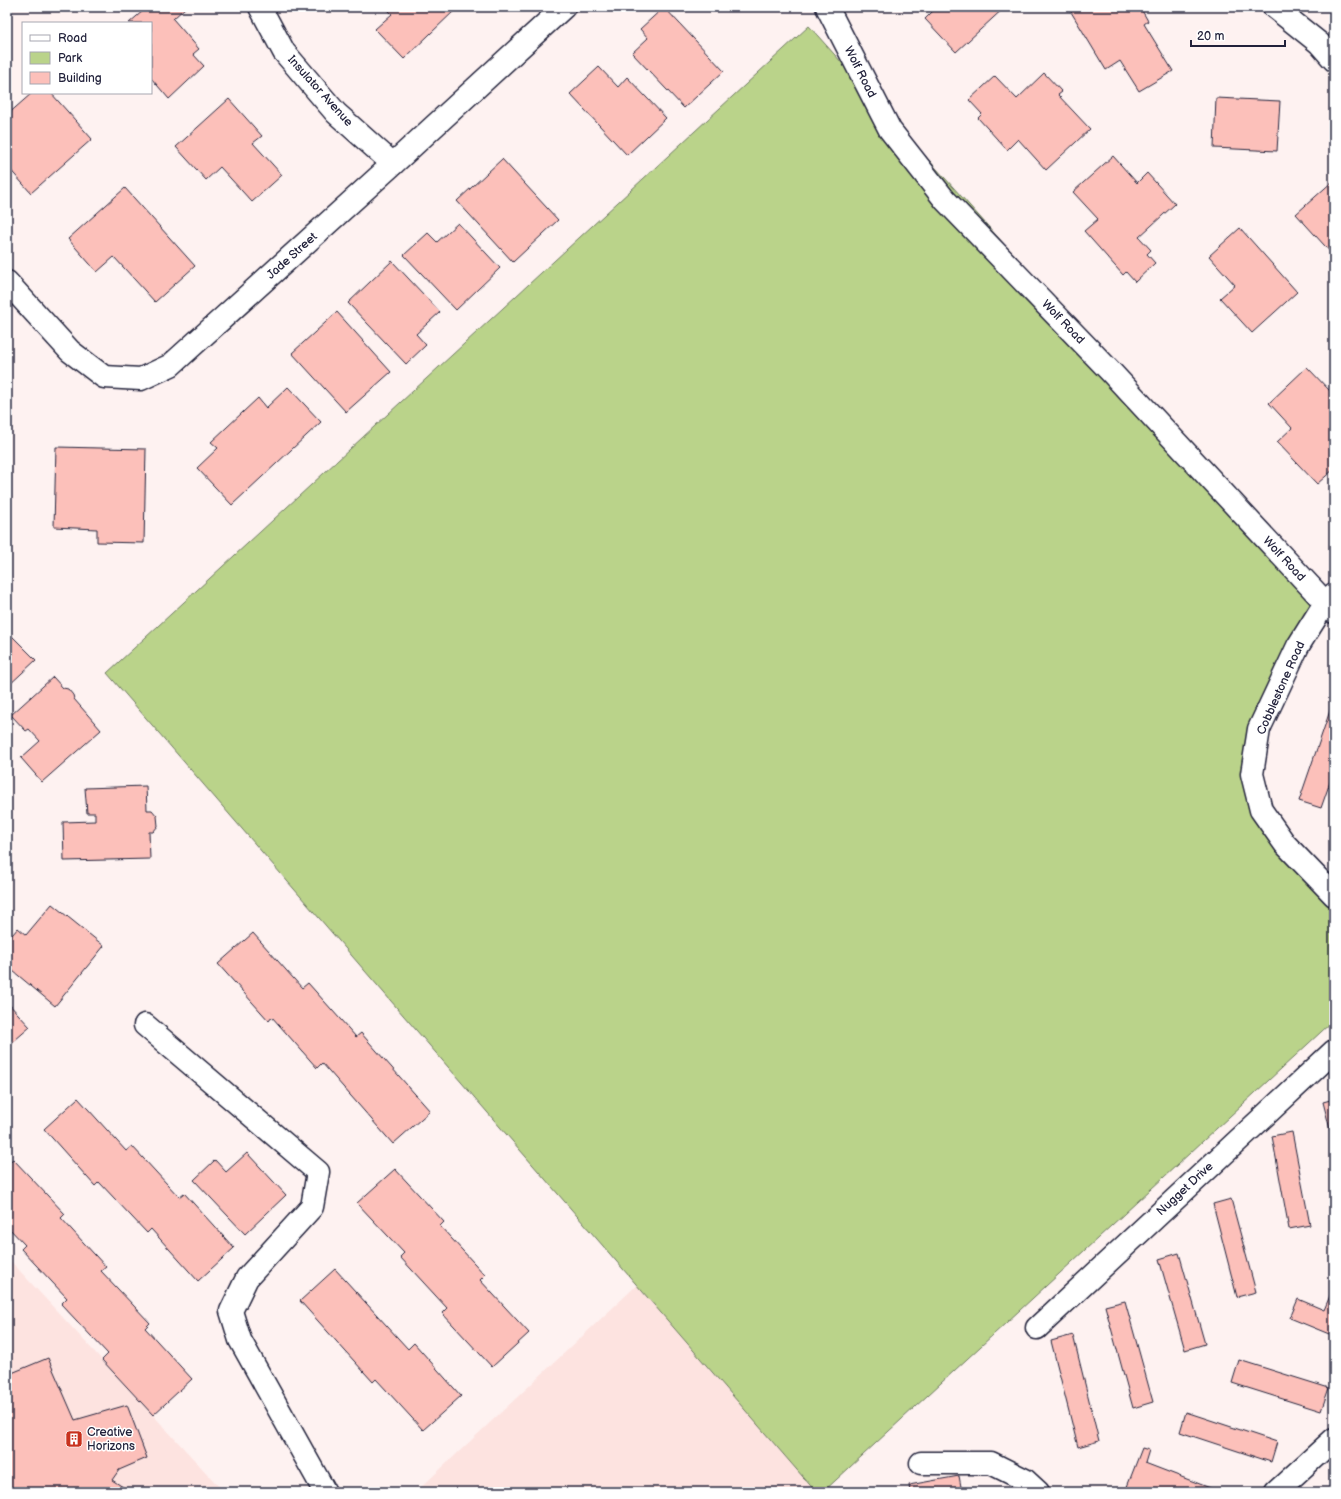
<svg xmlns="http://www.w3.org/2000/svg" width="1341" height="1499" font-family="'Balsamiq Sans',sans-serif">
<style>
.built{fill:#fde3e0}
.green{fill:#bad38a;stroke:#6e7a62}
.building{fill:#fcc0ba;stroke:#22223b}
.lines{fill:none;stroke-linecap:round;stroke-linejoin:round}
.minor-casing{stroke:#22223b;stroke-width:25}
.minor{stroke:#fff;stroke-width:22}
.labels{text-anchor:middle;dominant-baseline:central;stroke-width:3;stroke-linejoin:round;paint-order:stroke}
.street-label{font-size:12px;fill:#22223b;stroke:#fff}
.poi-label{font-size:12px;fill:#22223b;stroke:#fff;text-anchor:start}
</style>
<rect width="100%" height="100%" fill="#fef2f1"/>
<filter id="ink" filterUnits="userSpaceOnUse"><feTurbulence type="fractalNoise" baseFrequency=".025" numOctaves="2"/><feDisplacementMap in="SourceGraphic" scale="8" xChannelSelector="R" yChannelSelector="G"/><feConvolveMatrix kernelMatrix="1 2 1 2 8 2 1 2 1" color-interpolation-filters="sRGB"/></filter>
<g filter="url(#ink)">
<g class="built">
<polygon points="7,1257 224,1492 7,1492"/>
<polygon points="637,1285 816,1492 416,1492"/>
</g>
<polygon class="green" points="809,26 1325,603 1259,729 1261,810 1334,907 1334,1020 823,1492 816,1492 107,673"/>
<g class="building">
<polygon points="141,7 186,7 173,19 199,49 193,54 204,66 169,99 151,78 151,23 129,23 144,10"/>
<polygon points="385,7 454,7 456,9 404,59 375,29 392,14"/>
<polygon points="664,7 724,71 684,108 632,53 648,38 640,29"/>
<polygon points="929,7 1005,7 956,52 925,19 933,11"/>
<polygon points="1068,7 1140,7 1148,21 1144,24 1173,71 1139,91 1120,61 1106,70"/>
<polygon points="599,67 618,87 627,77 666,118 627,155 570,94"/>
<polygon points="1044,73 1062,92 1058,95 1090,129 1046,170 1018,139 1007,150 978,118 982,114 969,100 995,76 1017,99"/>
<polygon points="32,93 51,93 92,139 31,193 7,166 7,115"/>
<polygon points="1216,98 1280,101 1277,151 1214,148"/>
<polygon points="229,99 262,136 253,143 282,175 252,202 220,167 206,180 176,147"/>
<polygon points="1113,156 1137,183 1147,173 1175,204 1139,237 1151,250 1147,254 1155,263 1135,282 1126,272 1123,275 1084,231 1098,219 1073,192"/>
<polygon points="502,159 558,220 513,262 457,201"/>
<polygon points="1334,180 1334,256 1296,214"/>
<polygon points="125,188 195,266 155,302 114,257 97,272 68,239"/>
<polygon points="458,223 500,268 456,310 404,255 428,233 437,242"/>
<polygon points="1240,228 1297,292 1252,333 1220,298 1235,285 1209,256"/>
<polygon points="392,261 440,312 416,334 426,345 406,364 348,303"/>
<polygon points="337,312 391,372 346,412 292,353"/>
<polygon points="1307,367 1331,392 1334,389 1334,469 1317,484 1277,442 1292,428 1269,403"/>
<polygon points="288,387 321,422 232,505 197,468 218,448 211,442 258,398 266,408"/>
<polygon points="56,447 146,449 144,543 97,542 97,529 54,527"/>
<polygon points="7,631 36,660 7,687"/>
<polygon points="53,677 63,688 68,689 73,695 74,699 101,730 42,782 21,758 40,741 29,729 26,731 11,715"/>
<polygon points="1334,699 1334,771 1321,808 1299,801"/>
<polygon points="146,786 147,810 152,810 157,816 158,826 153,832 149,832 150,859 64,861 63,822 95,821 95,813 87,813 85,788"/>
<polygon points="52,904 104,946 55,1006 7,966 7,941 18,928 26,935"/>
<polygon points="253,933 302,988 308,983 356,1037 361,1033 430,1111 393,1144 322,1063 317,1068 272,1017 269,1021 218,964"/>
<polygon points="7,1002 30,1027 7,1047"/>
<polygon points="78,1098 126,1151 132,1146 179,1197 184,1193 234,1248 198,1281 151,1229 147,1233 99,1182 95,1186 44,1129"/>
<polygon points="1334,1099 1334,1145 1323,1102"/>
<polygon points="1292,1132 1310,1225 1289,1229 1272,1136"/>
<polygon points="247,1153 286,1195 245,1234 194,1180 215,1160 226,1172"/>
<polygon points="13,1159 65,1214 61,1218 106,1267 101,1271 150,1323 145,1328 192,1379 153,1415 102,1360 108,1354 61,1304 67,1298 21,1249 25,1245 7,1226 7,1164"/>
<polygon points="395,1169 444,1222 440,1226 485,1275 480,1280 529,1333 492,1367 442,1313 447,1308 400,1257 404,1253 357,1203"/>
<polygon points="1231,1199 1256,1292 1237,1297 1213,1204"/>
<polygon points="1179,1253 1205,1344 1185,1350 1159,1259"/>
<polygon points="335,1269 408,1349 414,1343 461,1396 423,1430 376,1379 373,1382 300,1301"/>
<polygon points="1332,1291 1334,1291 1334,1336 1290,1318 1298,1299 1324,1310"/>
<polygon points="1125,1301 1153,1402 1133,1408 1105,1306"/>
<polygon points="1073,1335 1099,1441 1078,1447 1051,1341"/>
<polygon points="48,1358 75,1420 127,1405 147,1458 119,1470 112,1480 123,1487 121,1492 10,1492 7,1483 7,1375"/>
<polygon points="1239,1360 1329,1388 1321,1411 1232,1383"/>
<polygon points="1186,1412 1277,1442 1271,1462 1180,1432"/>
<polygon points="1142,1448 1149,1450 1145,1463 1218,1491 1218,1492 1125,1492"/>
<polygon points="959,1476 962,1492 910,1492 909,1485"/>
</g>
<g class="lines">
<defs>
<g id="minor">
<polyline points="260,7 284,52 336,113 393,164"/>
<polyline points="827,7 890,130 945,200 1110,371 1334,612"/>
<polyline points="1274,7 1319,43 1334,60"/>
<polyline points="7,282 70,351 104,377 141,379 171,365 393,164 564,7"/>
<polyline points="1334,594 1325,603 1298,646 1259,729 1252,774 1261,810 1285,844 1334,895"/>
<polyline points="145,1025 318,1172 312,1207 247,1278 231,1311 240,1340 325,1492"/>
<polyline points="1037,1328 1334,1051"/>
<polyline points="921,1463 991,1463 1025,1480 1038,1492"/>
<polyline points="1276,1492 1334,1439"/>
</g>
</defs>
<use href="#minor" class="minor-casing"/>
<use href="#minor" class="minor"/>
</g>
</g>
<defs>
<symbol id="building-square" viewBox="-11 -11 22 22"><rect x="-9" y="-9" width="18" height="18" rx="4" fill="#c8321e" stroke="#fff"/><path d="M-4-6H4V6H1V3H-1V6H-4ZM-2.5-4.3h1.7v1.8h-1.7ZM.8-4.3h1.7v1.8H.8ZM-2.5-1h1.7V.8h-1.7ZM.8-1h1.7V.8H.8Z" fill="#fff"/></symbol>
</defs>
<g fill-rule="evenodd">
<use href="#building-square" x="64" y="1429" width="20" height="20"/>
</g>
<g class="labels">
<g class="street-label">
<text transform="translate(860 72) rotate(63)">Wolf Road</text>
<text transform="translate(320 91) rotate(48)">Insulator Avenue</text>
<text transform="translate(292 256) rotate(-42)">Jade Street</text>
<text transform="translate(1063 322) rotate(46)">Wolf Road</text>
<text transform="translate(1284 559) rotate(47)">Wolf Road</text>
<text transform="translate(1281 688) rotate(-66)">Cobblestone Road</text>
<text transform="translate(1185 1189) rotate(-43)">Nugget Drive</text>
</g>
<g class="poi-label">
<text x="87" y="1432">Creative<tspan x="87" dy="14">Horizons</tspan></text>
</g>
</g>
<rect width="1341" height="1499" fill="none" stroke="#fff" stroke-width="24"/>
<rect x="12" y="12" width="1317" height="1475" fill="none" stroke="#22223b" stroke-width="1.5" filter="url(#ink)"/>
<rect x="22" y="22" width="130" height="72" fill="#ffffff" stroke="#a7a7b1"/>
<rect x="30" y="35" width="20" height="6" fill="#ffffff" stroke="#a7a7b1"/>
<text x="58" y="42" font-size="12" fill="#22223b">Road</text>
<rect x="30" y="52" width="20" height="12" fill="#bad38a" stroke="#a7a7b1"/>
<text x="58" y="62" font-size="12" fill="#22223b">Park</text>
<rect x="30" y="72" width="20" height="12" fill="#fcc0ba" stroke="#a7a7b1"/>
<text x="58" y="82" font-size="12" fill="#22223b">Building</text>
<path d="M1191 40v6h94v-6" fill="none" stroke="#22223b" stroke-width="2"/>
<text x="1197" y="40" font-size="12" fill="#22223b" stroke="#ffffff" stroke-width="3" paint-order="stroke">20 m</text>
</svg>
